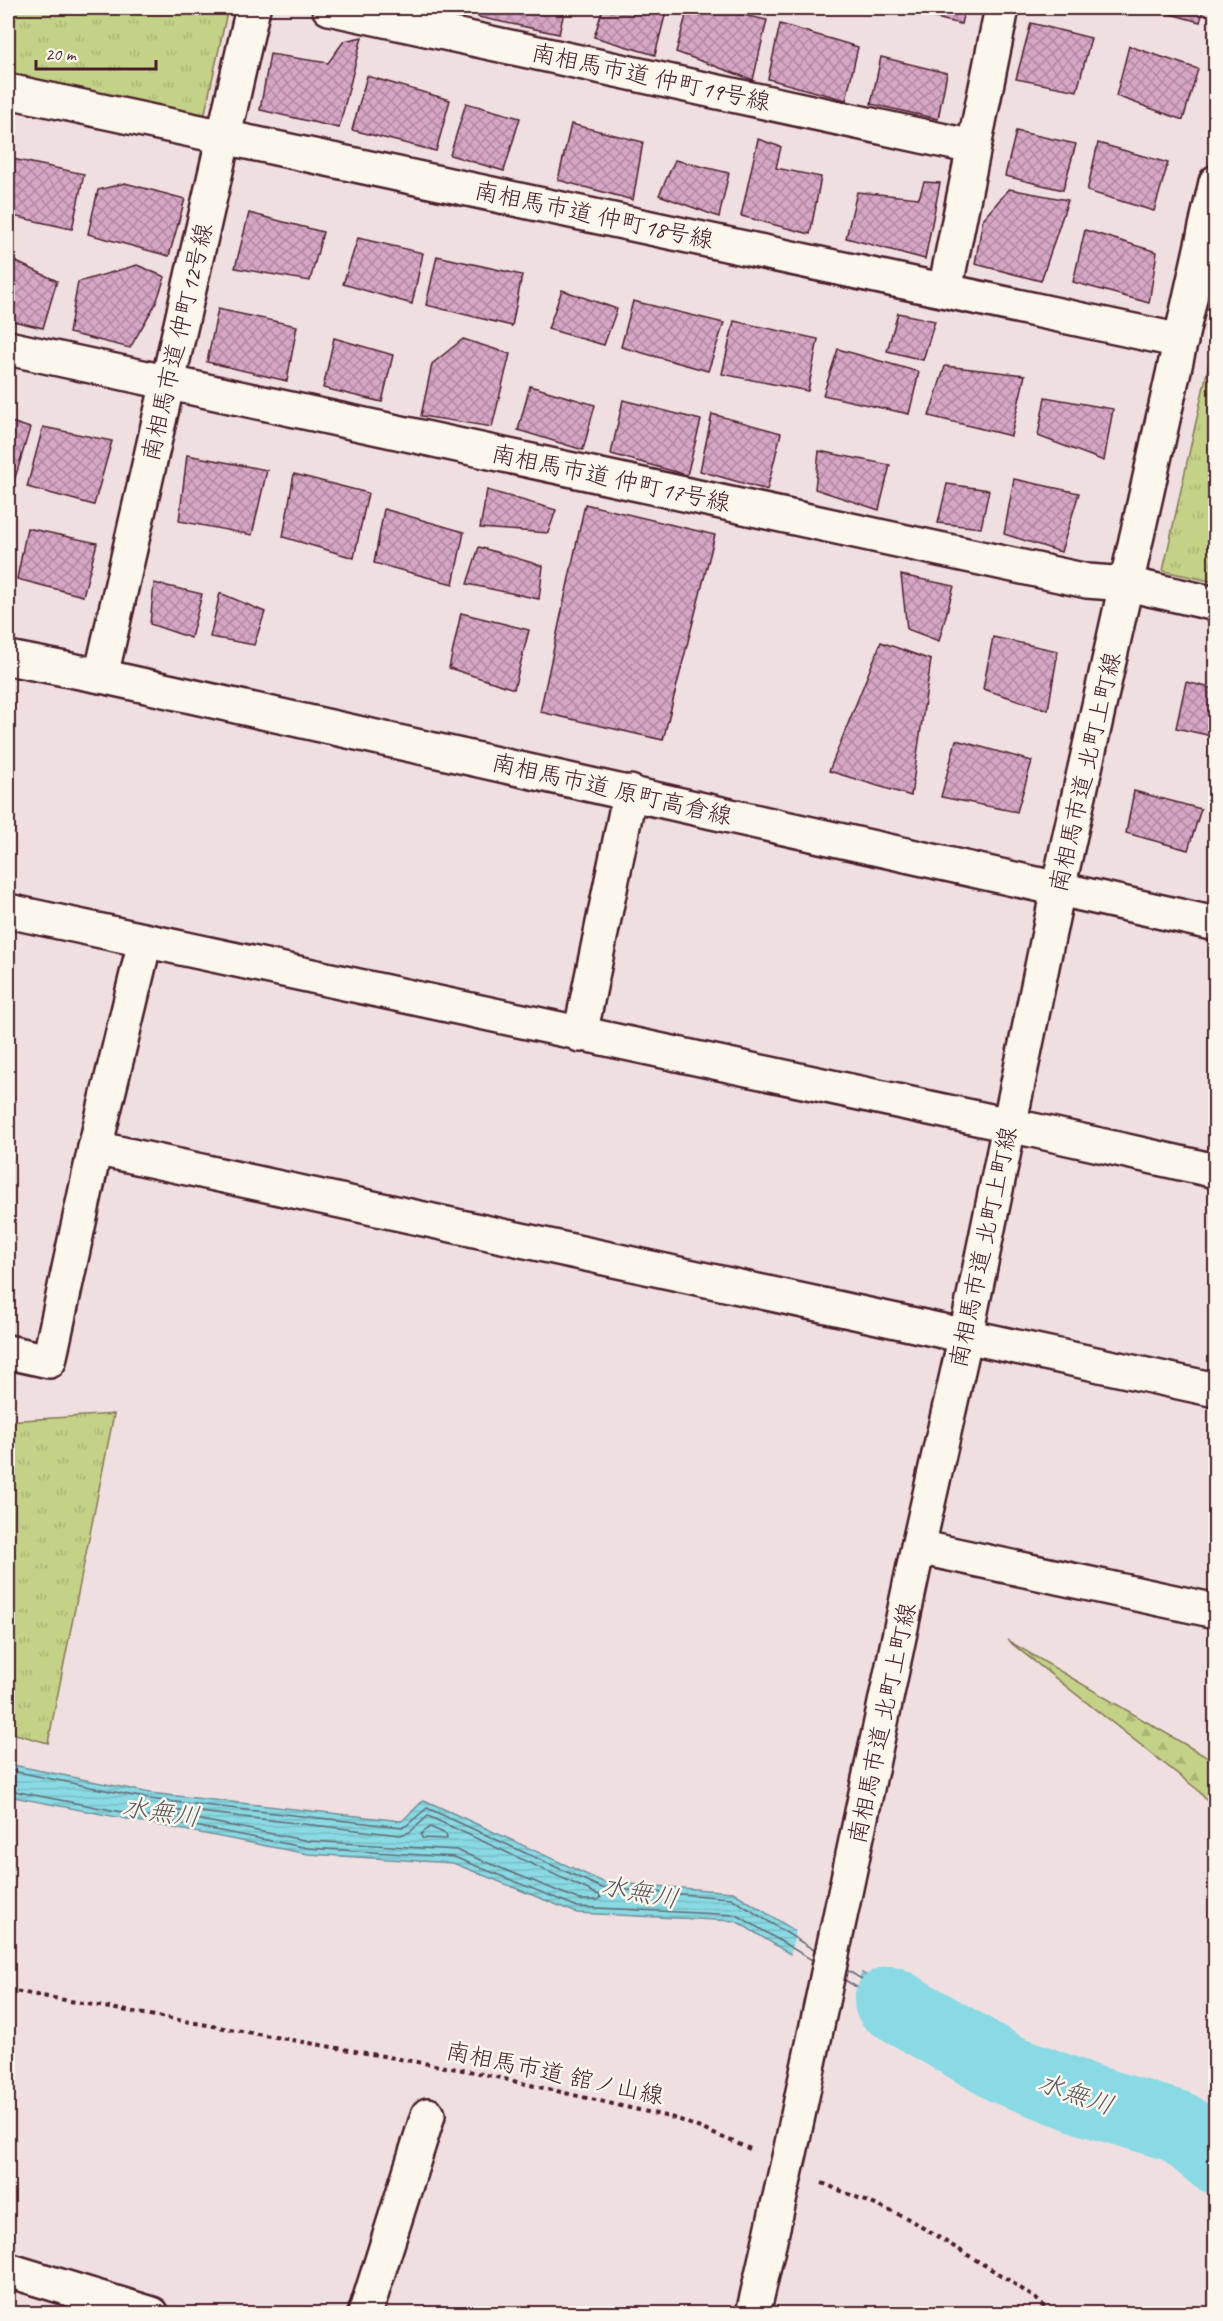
<svg xmlns="http://www.w3.org/2000/svg" width="1223" height="2321" font-family="Caveat,'Klee One',sans-serif">
<style>
.forest{fill:url(#forest-firs);stroke:#867858;stroke-width:1.5}
.park{fill:url(#park-tufts);stroke:#867858;stroke-width:1.5}
.water{fill:url(#water-rules);stroke:#708f9a;stroke-width:1.5}
.pier{fill:#f0dfe0}
.lines{fill:none;stroke-linecap:round;stroke-linejoin:round}
.shore{stroke:#636a75;stroke-width:1.5}
.river{stroke:#89dae4;stroke-width:72}
.building{fill:url(#building-cross-hatch);stroke:#4a1f2b;stroke-width:1.5}
.minor-casing{stroke:#4a1f2b;stroke-width:38}
.tertiary-casing{stroke:#4a1f2b;stroke-width:38}
.path{stroke:#4a1f2b;stroke-width:4;stroke-dasharray:4.5 4.5;stroke-linecap:butt}
.minor{stroke:#fbf7ec;stroke-width:33}
.tertiary{stroke:#fbf7ec;stroke-width:33}
.labels{text-anchor:middle;dominant-baseline:central;stroke-width:5;stroke-linejoin:round;paint-order:stroke}
.street-label{font-size:24px;fill:#4a1f2b;stroke:#fbf7ec}
.water-label{font-size:26px;font-style:italic;fill:#5d5762;stroke:#fbf7ec}
</style>
<defs>
<pattern id="forest-firs" width="22" height="20" patternUnits="userSpaceOnUse" patternTransform="scale(1.5)"><rect width="22" height="20" fill="#c3d286"/><path d="M5 1l3.5 6h-7zM16 11l3.5 6h-7z" fill="#a9b474"/></pattern>
<pattern id="park-tufts" width="24" height="20" patternUnits="userSpaceOnUse" patternTransform="scale(1.5)"><rect width="24" height="20" fill="#c3d286"/><path d="M3 7l-1-3M5 7V3M7 7l1-3M15 17l-1-3M17 17v-4M19 17l1-3" fill="none" stroke="#a9b474"/></pattern>
<pattern id="water-rules" width="6" height="5" patternUnits="userSpaceOnUse" patternTransform="scale(1.5)"><rect width="6" height="5" fill="#89dae4"/><path d="M0 2.5h6" fill="none" stroke="#78bbc4"/></pattern>
<pattern id="building-cross-hatch" width="8" height="8" patternUnits="userSpaceOnUse" patternTransform="scale(1.5)"><rect width="8" height="8" fill="#d6a6c5"/><path d="M0 0l8 8M0 8l8-8" fill="none" stroke="#b087a0"/></pattern>
</defs>
<rect width="100%" height="100%" fill="#f0dfe0"/>
<filter id="ink" filterUnits="userSpaceOnUse"><feTurbulence type="fractalNoise" baseFrequency=".0167" numOctaves="2"/><feDisplacementMap in="SourceGraphic" scale="12" xChannelSelector="R" yChannelSelector="G"/><feConvolveMatrix kernelMatrix="1 2 1 2 8 2 1 2 1" color-interpolation-filters="sRGB"/></filter>
<g filter="url(#ink)">
<polygon class="forest" points="1007,1640 1215,1762 1215,1811 1198,1790"/>
<g class="park">
<polygon points="8,8 228,8 204,117 8,75"/>
<polygon points="1215,336 1216,582 1215,582 1163,571"/>
<polygon points="114,1414 48,1743 8,1732 8,1421"/>
</g>
<polygon class="water" points="8,1764 150,1793 402,1821 424,1800 603,1882 733,1892 982,2048 965,2061 1056,2080 1183,2114 1215,2140 1215,2185 1098,2117 964,2060 736,1921 577,1913 453,1863 308,1854 8,1796"/>
<polygon class="pier" points="796,1928 862,1969 856,1998 790,1957"/>
<g class="lines">
<g class="shore">
<polyline points="8,1770 149,1799 401,1827 406,1826 427,1808 602,1888 731,1898 814,1950"/>
<polyline points="8,1790 308,1848 454,1857 578,1907 737,1915 812,1960"/>
<polygon points="181,1810 400,1835 410,1832 428,1816 599,1895 601,1898 598,1900 580,1900 456,1850 309,1841 180,1816 177,1812"/>
<polygon points="430,1827 446,1834 447,1839 422,1838 421,1834"/>
<polyline points="845,1980 962,2052 968,2050 967,2046 847,1970"/>
<polyline points="1216,2144 1210,2143 1180,2120 1055,2086 1050,2088 1052,2091 1100,2112 1216,2178"/>
<polyline points="1216,2151 1205,2149 1177,2127 1131,2114 1128,2116 1129,2120 1216,2169"/>
</g>
<polyline class="river" points="890,2002 1006,2069 1088,2100 1179,2127 1216,2158"/>
</g>
<g class="building">
<polygon points="431,8 466,8 464,17"/>
<polygon points="480,8 565,8 559,34 478,17"/>
<polygon points="603,8 667,8 655,55 594,37"/>
<polygon points="688,8 710,8 767,20 753,80 676,52"/>
<polygon points="894,8 965,8 961,24"/>
<polygon points="1148,8 1204,8 1200,22"/>
<polygon points="1031,23 1091,38 1077,91 1016,79"/>
<polygon points="780,24 858,47 846,100 768,79"/>
<polygon points="362,37 339,128 260,110 270,54 328,63 344,41"/>
<polygon points="1129,46 1198,69 1183,120 1116,96"/>
<polygon points="881,57 947,73 938,119 871,104"/>
<polygon points="367,76 450,100 436,151 352,130"/>
<polygon points="466,103 520,118 504,171 450,155"/>
<polygon points="571,124 643,142 633,200 558,180"/>
<polygon points="1016,131 1076,144 1063,190 1005,176"/>
<polygon points="758,139 781,147 776,168 821,177 810,234 741,216"/>
<polygon points="1098,143 1168,163 1154,211 1087,191"/>
<polygon points="8,158 84,174 72,229 8,215"/>
<polygon points="675,160 729,173 719,217 659,195"/>
<polygon points="924,182 940,183 925,259 846,238 857,192 919,198"/>
<polygon points="125,183 185,199 169,256 88,234 98,190"/>
<polygon points="1009,189 1068,200 1041,281 975,264 983,219"/>
<polygon points="249,213 323,232 310,281 235,268"/>
<polygon points="1085,230 1157,252 1149,303 1073,282"/>
<polygon points="358,238 423,253 412,304 343,284"/>
<polygon points="437,256 522,275 512,326 426,305"/>
<polygon points="8,258 57,281 43,328 8,320"/>
<polygon points="137,265 165,277 156,303 130,348 69,333 78,282"/>
<polygon points="562,290 617,309 604,345 548,329"/>
<polygon points="633,301 724,323 708,371 621,347"/>
<polygon points="218,309 297,326 287,381 207,362"/>
<polygon points="898,313 935,321 923,360 887,351"/>
<polygon points="734,321 818,339 808,391 722,374"/>
<polygon points="334,338 393,355 382,402 323,388"/>
<polygon points="463,339 510,354 492,427 421,416 432,364"/>
<polygon points="838,349 919,372 909,414 823,395"/>
<polygon points="945,366 1025,375 1011,436 929,416"/>
<polygon points="530,386 595,405 583,450 518,430"/>
<polygon points="1045,397 1113,409 1104,461 1038,436"/>
<polygon points="623,400 701,420 687,475 611,454"/>
<polygon points="712,414 781,433 767,490 700,471"/>
<polygon points="8,421 30,428 13,485 8,484"/>
<polygon points="43,427 112,441 94,505 27,487"/>
<polygon points="819,451 890,465 879,510 815,489"/>
<polygon points="187,455 267,470 252,535 179,521"/>
<polygon points="294,474 368,493 354,558 283,537"/>
<polygon points="1014,479 1079,493 1061,552 1004,534"/>
<polygon points="947,484 989,490 981,528 938,523"/>
<polygon points="487,490 556,510 548,533 480,528"/>
<polygon points="585,504 715,535 663,740 540,712"/>
<polygon points="384,509 464,532 453,584 374,563"/>
<polygon points="27,528 97,543 83,596 17,579"/>
<polygon points="479,547 543,566 539,599 467,584"/>
<polygon points="901,575 954,586 939,641 907,629"/>
<polygon points="154,583 202,594 191,638 150,624"/>
<polygon points="220,593 265,612 254,645 210,637"/>
<polygon points="461,613 529,630 514,689 449,668"/>
<polygon points="993,637 1058,651 1048,710 983,689"/>
<polygon points="881,642 931,660 911,796 829,771"/>
<polygon points="1186,682 1216,689 1216,737 1176,728"/>
<polygon points="956,740 1032,761 1017,812 941,797"/>
<polygon points="1134,791 1201,809 1188,850 1126,833"/>
</g>
<g class="lines">
<defs>
<g id="minor">
<polyline points="329,8 973,147"/>
<polyline points="8,91 1181,341"/>
<polyline points="945,290 1002,8"/>
<polyline points="8,348 1087,581 1127,584 1216,604"/>
<polyline points="101,676 253,8"/>
<polyline points="8,911 1037,1131 1216,1171"/>
<polyline points="580,1035 630,792"/>
<polyline points="95,1148 1216,1390"/>
<polyline points="8,1352 49,1361 95,1148 145,941"/>
<polyline points="918,1547 1216,1611"/>
<polyline points="8,2270 152,2314"/>
<polyline points="365,2314 428,2115"/>
</g>
<g id="tertiary">
<polyline points="8,658 101,676 1216,924"/>
<polyline points="753,2314 790,2153 918,1547 966,1335 1058,889 1216,182"/>
</g>
</defs>
<use href="#minor" class="minor-casing"/>
<use href="#tertiary" class="tertiary-casing"/>
<g class="path">
<polyline points="8,1990 474,2072 678,2119 753,2150"/>
<polyline points="822,2183 905,2217 1004,2277 1035,2298 1052,2314"/>
</g>
<use href="#minor" class="minor"/>
<use href="#tertiary" class="tertiary"/>
</g>
</g>
<g class="labels">
<g class="street-label">
<text transform="translate(651 77) rotate(12)">南相馬市道 仲町19号線</text>
<text transform="translate(594 215) rotate(12)">南相馬市道 仲町18号線</text>
<text transform="translate(177 342) rotate(-77)">南相馬市道 仲町12号線</text>
<text transform="translate(611 478) rotate(12)">南相馬市道 仲町17号線</text>
<text transform="translate(1085 772) rotate(-77)">南相馬市道 北町上町線</text>
<text transform="translate(612 789) rotate(13)">南相馬市道 原町高倉線</text>
<text transform="translate(983 1247) rotate(-78)">南相馬市道 北町上町線</text>
<text transform="translate(882 1723) rotate(-78)">南相馬市道 北町上町線</text>
<text transform="translate(555 2073) rotate(12)">南相馬市道 舘ノ山線</text>
</g>
<g class="water-label">
<text transform="translate(161 1812) rotate(8)">水無川</text>
<text transform="translate(640 1892) rotate(11)">水無川</text>
<text transform="translate(1076 2094) rotate(19)">水無川</text>
</g>
</g>
<rect width="1223" height="2321" fill="none" stroke="#fbf7ec" stroke-width="30"/>
<rect x="15" y="15" width="1193" height="2291" fill="none" stroke="#4a1f2b" stroke-width="2" filter="url(#ink)"/>
<path d="M36 60v9h120v-9" fill="none" stroke="#4a1f2b" stroke-width="3"/>
<text x="45" y="60" font-size="18" fill="#4a1f2b" stroke="#fbf7ec" stroke-width="4.5" paint-order="stroke">20 m</text>
</svg>
